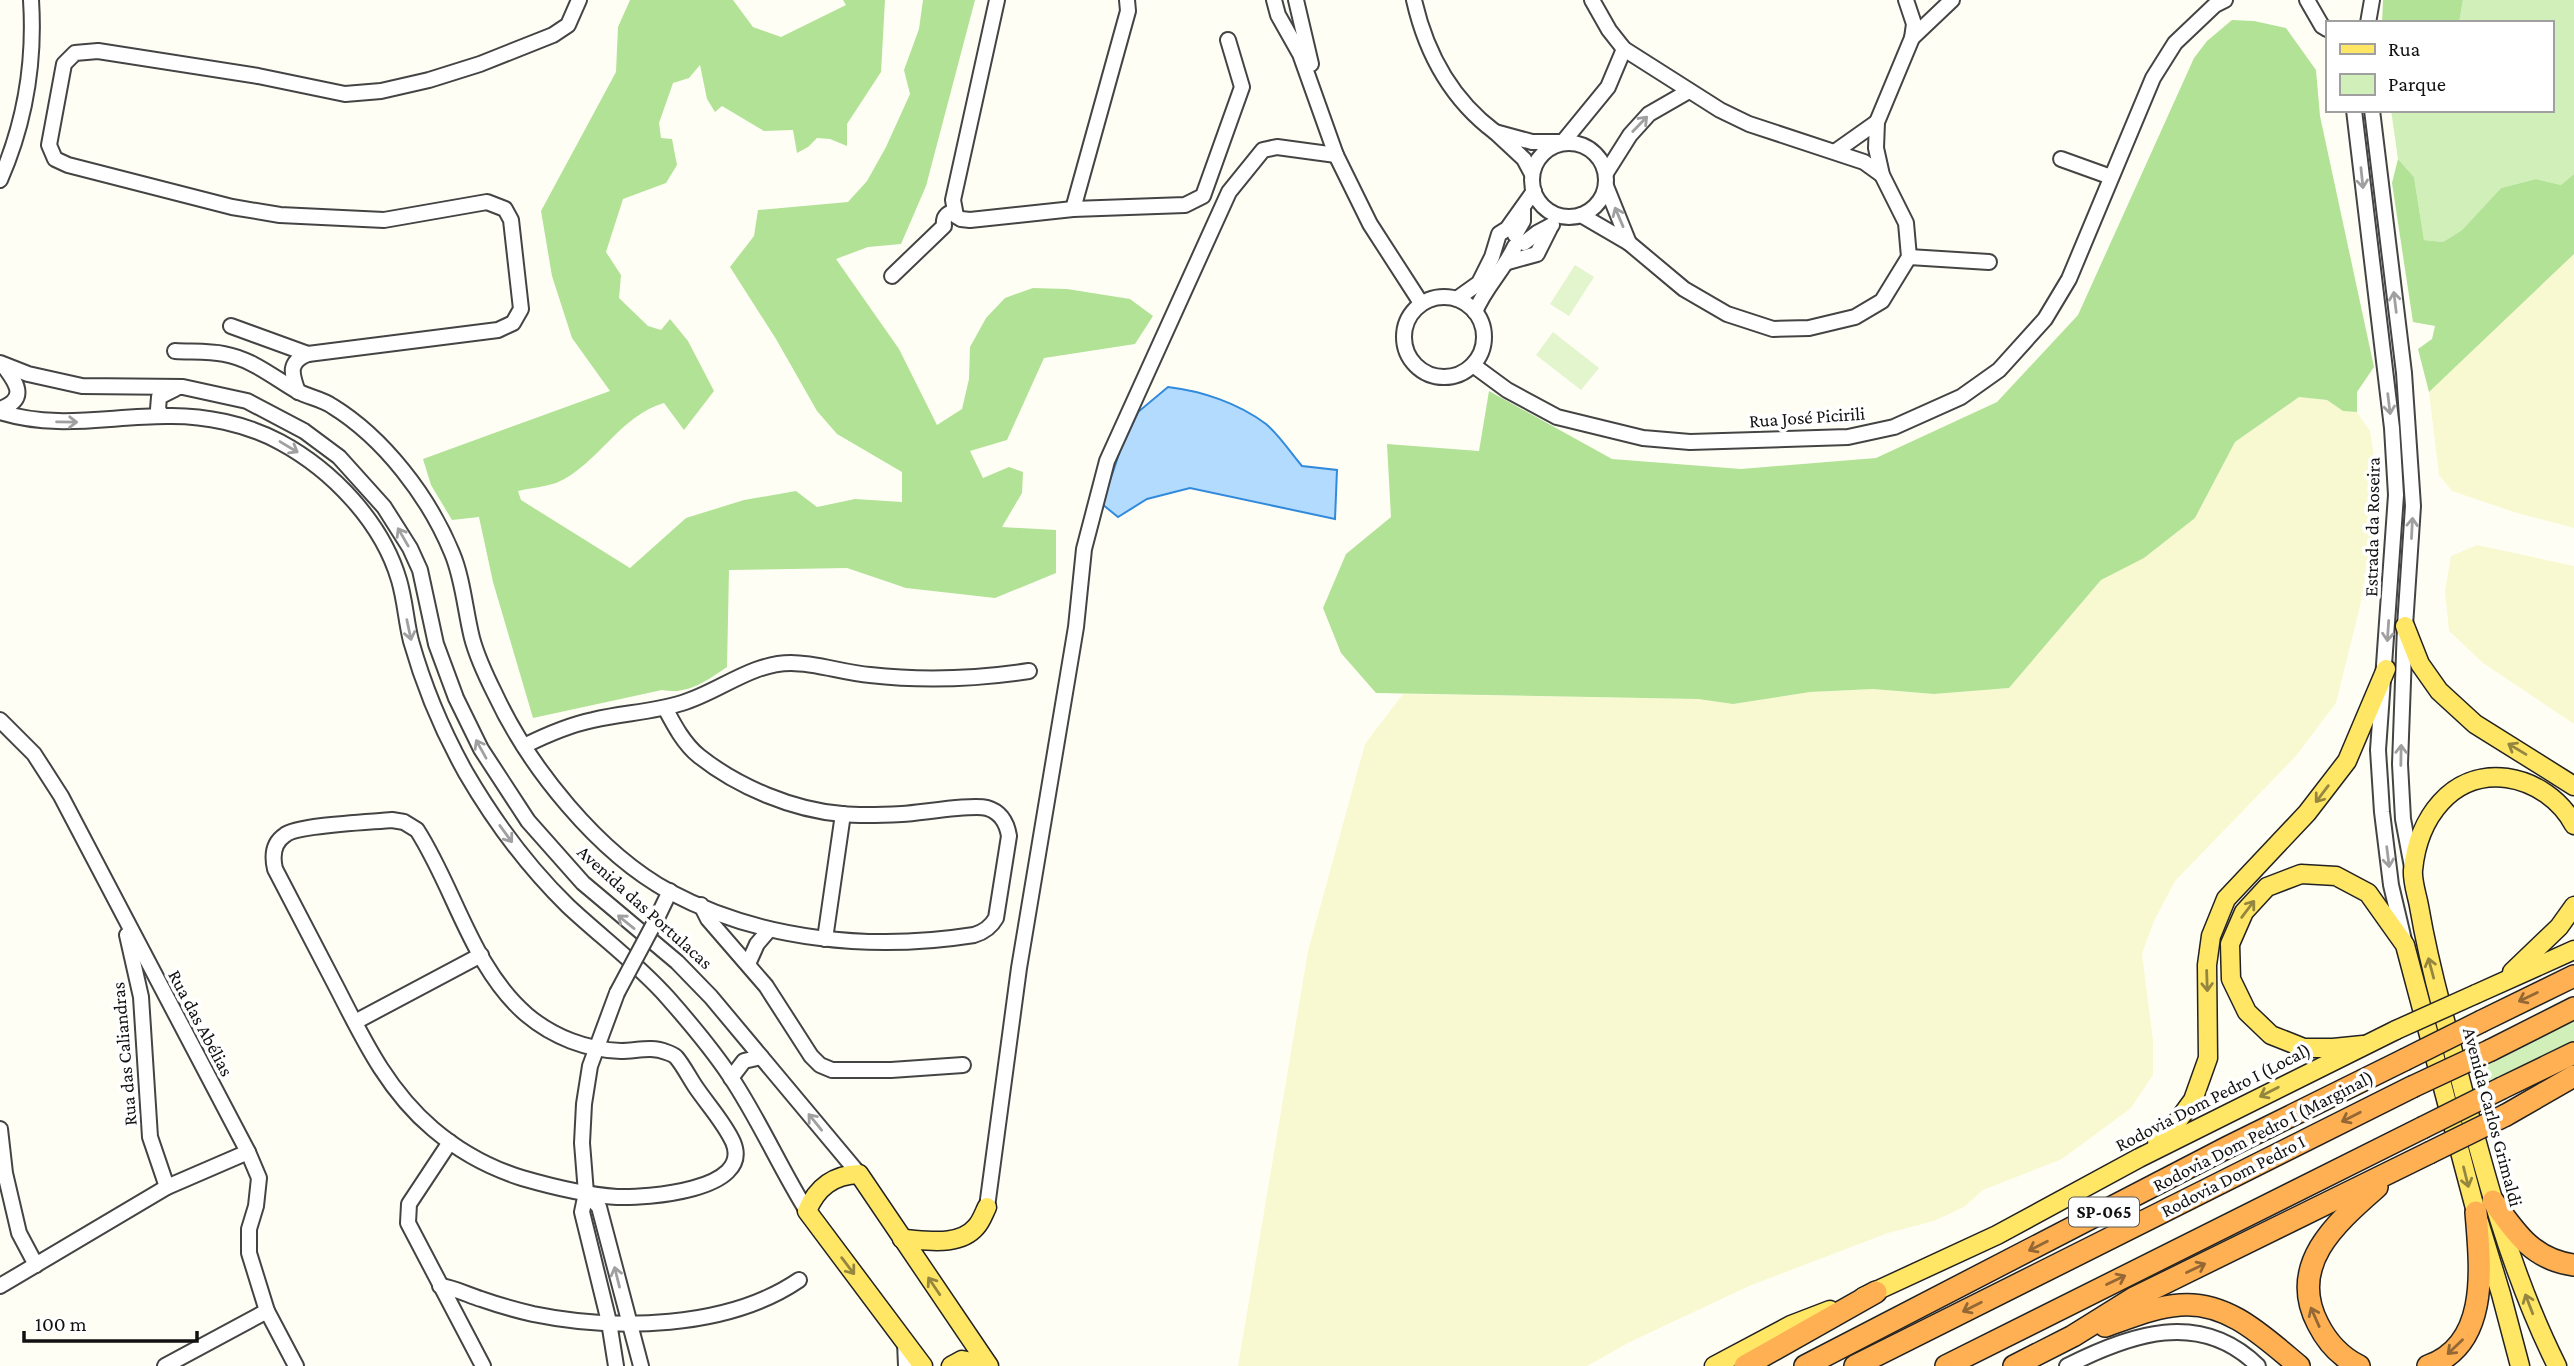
<svg xmlns="http://www.w3.org/2000/svg" width="2574" height="1366" font-family="'Crimson Pro',serif">
<style>
.farmland{fill:#f9f9d1}
.green{fill:#d0efb9}
.forest{fill:#b2e296}
.pitch{fill:#e3f5cc}
.water{fill:#b3dbfd;stroke:#318adc;stroke-width:2}
.lines{fill:none;stroke-linecap:round;stroke-linejoin:round}
.minor-casing{stroke:#444;stroke-width:18}
.major-casing{stroke:#222;stroke-width:21}
.highway-casing{stroke:#222;stroke-width:24}
.minor{stroke:#fff;stroke-width:14}
.major{stroke:#ffe665;stroke-width:18}
.highway{stroke:#ffb053;stroke-width:21}
.minor-bridge-casing{stroke:#444;stroke-width:18;stroke-linecap:butt}
.major-bridge-casing{stroke:#222;stroke-width:21;stroke-linecap:butt}
.highway-bridge-casing{stroke:#222;stroke-width:24;stroke-linecap:butt}
.minor-bridge{stroke:#fff;stroke-width:14}
.major-bridge{stroke:#ffe665;stroke-width:18}
.highway-bridge{stroke:#ffb053;stroke-width:21}
.oneway{stroke:#a0a0a0}
.oneway2{stroke:#94863f}
.oneway3{stroke:#946835}
.labels{text-anchor:middle;dominant-baseline:central;stroke-width:7;stroke-linejoin:round;paint-order:stroke}
.shield{fill:#fff;stroke:#585858;stroke-width:2}
.shield-label{font-size:18px;font-weight:bold;fill:#111}
.street-label{font-size:19px;fill:#111;stroke:#fff}
</style>
<rect width="100%" height="100%" fill="#fffef5"/>
<g class="farmland">
<polygon points="2574,254 2574,528 2517,513 2452,491 2439,475 2429,392"/>
<polygon points="2299,397 2327,400 2343,411 2357,412 2370,431 2376,470 2373,533 2360,606 2336,703 2296,756 2175,881 2154,921 2142,954 2153,1040 2153,1075 2131,1108 2062,1159 1983,1190 1964,1207 1934,1221 1888,1233 1749,1286 1630,1342 1587,1366 1238,1366 1308,951 1365,744 1403,694 1698,699 1733,704 1810,692 1873,689 1934,694 2009,688 2101,580 2144,558 2195,518 2235,442"/>
<polygon points="2477,545 2574,566 2574,724 2483,663 2449,631 2445,591 2451,556"/>
</g>
<g class="green">
<polygon points="2463,0 2574,0 2574,174 2561,185 2536,179 2501,188 2462,230 2443,242 2424,240 2414,177 2398,159 2391,110 2551,110 2551,23 2459,23"/>
<polygon points="2574,1021 2574,1041 2523,1068 2481,1083 2474,1067"/>
</g>
<g class="forest">
<path d="M 630,0 L 733,0 L 753,27 L 781,37 L 846,5 L 843,0 L 885,0 L 881,72 L 847,124 L 847,146 L 830,139 L 817,138 L 808,147 L 797,153 L 793,130 L 764,131 L 722,106 L 715,112 L 707,99 L 700,65 L 689,78 L 673,83 L 659,123 L 661,138 L 672,139 L 677,165 L 666,183 L 623,199 L 606,252 L 621,275 L 619,298 L 648,326 L 661,330 L 670,319 L 688,341 L 714,391 L 684,430 L 664,403 C 620,415 597,466 556,483 C 544,487 530,488 518,491 L 521,500 L 630,568 L 686,518 L 744,500 L 796,491 L 817,507 L 855,499 L 902,502 L 902,472 L 837,434 L 817,411 L 776,339 L 730,267 L 754,236 L 758,210 L 848,202 L 867,181 L 886,147 L 910,94 L 904,70 L 919,29 L 923,0 L 975,0 L 926,186 L 901,244 L 868,247 L 836,259 L 899,349 L 937,425 L 962,409 L 969,379 L 970,347 L 986,318 L 1005,298 L 1033,288 L 1067,289 L 1130,299 L 1153,316 L 1135,344 L 1044,358 L 1007,440 L 970,451 L 983,478 L 1009,467 L 1023,472 L 1022,493 L 1002,527 L 1056,530 L 1056,573 L 995,598 L 906,588 L 847,568 L 729,570 L 727,667 C 706,681 688,695 662,690 L 533,718 L 493,582 L 479,517 L 452,520 L 431,485 L 423,459 L 610,391 L 572,338 L 552,276 L 541,211 L 616,72 L 618,27 Z"/>
<polygon points="2383,0 2463,0 2459,23 2382,23"/>
<polygon points="2232,20 2254,21 2286,28 2316,70 2320,116 2374,367 2357,392 2357,412 2343,411 2327,400 2299,397 2235,442 2195,518 2144,558 2101,580 2009,688 1934,694 1873,689 1810,692 1733,704 1698,699 1376,693 1341,653 1323,608 1346,554 1391,517 1387,444 1479,451 1489,391 1612,459 1741,469 1876,458 1997,402 2078,315 2194,58 2207,41"/>
<polygon points="2398,159 2414,177 2424,240 2443,242 2462,230 2501,188 2536,179 2561,185 2574,174 2574,254 2429,392 2418,349 2432,339 2435,326 2413,322 2392,183"/>
</g>
<g class="pitch">
<polygon points="1575,265 1594,277 1569,316 1550,304"/>
<polygon points="1553,332 1599,368 1581,390 1536,355"/>
</g>
<path class="water" d="M 1168,387 C 1202,391 1238,403 1266,424 C 1279,435 1291,453 1302,466 L 1337,470 L 1335,519 L 1190,488 L 1147,499 L 1118,517 L 1102,504 L 1120,451 L 1138,412 Z"/>
<g class="lines">
<defs>
<g id="minor">
<polyline points="997,0 953,200 956,216 961,219 970,220 1073,209"/>
<polyline points="1127,0 1128,11 1073,209 1185,205 1203,196 1242,87 1228,40"/>
<polyline points="1274,0 1278,15 1300,54 1336,155 1370,224 1421,303"/>
<polyline points="1296,0 1311,64"/>
<path d="M 1414,0 C 1426,53 1451,99 1495,132"/>
<polyline points="1592,0 1609,30 1624,49 1720,110 1749,124 1864,162 1882,175"/>
<polyline points="1906,0 1914,24 1912,38"/>
<polyline points="2307,0 2322,26 2327,29"/>
<polyline points="2368,23 2372,0"/>
<polyline points="2354,110 2392,428 2396,495 2378,750 2382,812 2391,885 2404,940"/>
<polyline points="2372,110 2404,373 2413,506 2405,626 2400,764 2403,819 2412,867"/>
<circle cx="1569" cy="180" r="37"/>
<polyline points="1836,151 1877,122"/>
<polyline points="2061,159 2111,177"/>
<polyline points="1606,173 1630,135 1649,114 1689,91"/>
<polyline points="1532,174 1524,159 1495,132 1532,142 1563,142 1608,87 1624,49"/>
<path d="M 0,180 C 25,123 35,62 31,0"/>
<polyline points="1581,215 1629,243 1606,186"/>
<polyline points="1515,235 1523,221 1523,209"/>
<polyline points="1524,243 1537,233 1552,225"/>
<polyline points="1629,243 1684,289 1727,314 1773,329 1809,328 1855,317 1882,301 1909,257 1906,223 1882,175 1876,148 1877,122 1912,38 1952,0"/>
<polyline points="1909,257 1989,262"/>
<polyline points="1508,262 1537,254 1550,228"/>
<path d="M 892,276 L 944,226 C 943,217 946,214 954,211"/>
<circle cx="1444" cy="337" r="40"/>
<polyline points="1458,298 1479,283 1492,257 1499,234 1507,229 1534,191"/>
<path d="M 1475,312 C 1485,287 1504,270 1515,246"/>
<polyline points="231,326 308,354"/>
<path d="M 175,351 C 191,352 209,351 224,354 C 252,359 273,377 297,391 C 308,397 322,399 332,406 C 384,438 429,497 452,553 C 463,579 465,610 472,638 C 477,657 486,676 495,694 C 529,767 598,853 670,892 C 762,941 873,951 974,935 C 984,932 991,927 996,918 L 1009,836 C 1007,824 1001,812 987,808 C 972,804 921,813 902,814 C 882,815 862,816 842,814 C 793,810 738,787 699,756 C 684,744 674,725 665,708"/>
<polyline points="0,363 28,374 82,386 183,387 247,401 304,431 339,457 384,507 410,548 420,570 436,644 456,698 481,749 528,821 583,883 677,962 711,997 859,1174"/>
<polyline points="1473,365 1507,390 1557,417 1643,438 1690,442 1848,437 1894,427 1961,397 1999,370 2045,319 2069,279 2153,78 2175,43 2215,5 2225,0"/>
<path d="M 298,392 C 291,373 288,362 308,354 L 498,330 L 513,323 L 521,309 L 511,220 L 505,209 L 487,202 L 384,220 L 280,215 L 232,207 L 68,165 L 55,159 L 49,145 L 64,64 L 75,53 L 98,51 L 258,76 L 345,94 L 381,91 L 429,80 L 480,64 L 553,35 L 568,25 L 579,0"/>
<path d="M 0,409 C 29,399 16,382 3,365"/>
<path d="M 0,412 C 58,430 108,416 166,416 C 204,415 247,424 280,442 C 332,470 382,522 399,580 C 405,600 406,621 411,641 C 424,687 443,732 466,773 C 494,821 528,867 568,906 C 601,937 638,964 668,998 C 690,1023 712,1049 730,1076 C 759,1119 780,1168 807,1211"/>
<polyline points="162,416 158,409 159,397 175,389"/>
<polyline points="0,720 34,754 61,796 248,1152 259,1178 256,1206 249,1229 249,1253 267,1311 296,1366"/>
<path d="M 524,746 C 546,735 569,725 593,720 C 623,713 653,712 682,703 C 719,692 751,663 791,663 C 817,663 844,673 870,675 C 923,681 976,679 1029,671"/>
<path d="M 392,820 L 404,822 L 417,830 C 455,889 472,968 527,1015 C 553,1037 587,1050 621,1051 C 636,1051 652,1046 666,1052 C 669,1053 674,1055 676,1057 C 683,1065 689,1077 695,1086 C 707,1104 724,1122 733,1142 C 754,1191 645,1198 617,1197 C 586,1195 553,1187 522,1178 C 490,1168 459,1151 433,1129 C 388,1091 364,1041 338,990 C 317,949 296,909 275,869 C 272,856 273,843 285,835 C 297,825 372,822 392,820 Z"/>
<polyline points="701,905 708,919 766,986 811,1056 820,1065 832,1070 891,1070 963,1065"/>
<polyline points="657,918 670,891"/>
<polyline points="127,935 141,997 150,1137 167,1187"/>
<polyline points="825,939 843,814"/>
<polyline points="748,964 757,944 769,930"/>
<polyline points="355,1022 481,955"/>
<polyline points="731,1078 744,1061 761,1057"/>
<polyline points="0,1129 5,1173 19,1233 36,1265"/>
<polyline points="450,1142 409,1204 408,1223 483,1366"/>
<polyline points="586,1193 599,1207 641,1366"/>
<polyline points="987,1207 1019,968 1076,627 1084,549 1107,461 1229,192 1263,150 1277,147 1336,155"/>
<polyline points="0,1286 167,1187 248,1152"/>
<path d="M 440,1286 C 455,1288 468,1295 481,1299 C 498,1305 516,1310 533,1314 C 615,1331 727,1329 799,1280"/>
<polyline points="905,1342 906,1366"/>
<polyline points="165,1366 267,1311"/>
<polyline points="616,1366 609,1322 582,1212 586,1193 582,1143 584,1104 590,1066 617,993"/>
<path d="M 2067,1366 C 2130,1334 2200,1309 2258,1366"/>
</g>
<g id="major">
<polyline points="2405,626 2420,664 2439,691 2475,724 2574,786"/>
<polyline points="2512,972 2559,927 2574,906"/>
<polyline points="2476,994 2574,950"/>
<polyline points="2363,1045 2333,1048 2304,1048 2271,1035 2247,1012 2231,979 2230,944 2244,912 2267,887 2301,874 2336,876 2368,893 2405,945 2476,1212 2501,1294 2520,1366"/>
<polyline points="2157,1141 2174,1126 2193,1100 2208,1058 2207,965 2211,936 2226,899 2307,813 2347,761 2386,669"/>
<path d="M 902,1239 C 926,1240 959,1247 976,1227 C 981,1222 984,1213 987,1207"/>
<polyline points="1863,1297 1997,1235 2139,1158 2396,1030"/>
<path d="M 923,1366 L 807,1211 C 817,1187 833,1175 859,1174 L 989,1366"/>
<polyline points="951,1366 962,1360 988,1365"/>
<polyline points="1714,1366 1791,1325 1830,1310"/>
<path d="M 2557,1366 C 2501,1254 2474,1130 2442,1009 C 2433,975 2425,941 2419,906 C 2417,895 2412,881 2413,870 C 2418,819 2451,771 2507,778 C 2535,782 2561,800 2574,825"/>
</g>
<g id="highway">
<polyline points="2482,1021 2574,976"/>
<polyline points="2491,1050 2574,1008"/>
<polyline points="2502,1088 2574,1053"/>
<polyline points="2506,1115 2574,1076"/>
<path d="M 2493,1201 C 2515,1232 2533,1260 2574,1265"/>
<path d="M 2105,1326 C 2129,1318 2154,1307 2180,1305 C 2228,1301 2264,1337 2299,1366"/>
<polyline points="1745,1366 1876,1292"/>
<polyline points="1805,1366 2228,1147 2404,1060"/>
<polyline points="1855,1366 2412,1087"/>
<polyline points="1946,1366 2422,1128"/>
<polyline points="2014,1366 2073,1336 2134,1298 2429,1153"/>
<path d="M 2359,1366 C 2341,1357 2327,1342 2318,1324 C 2287,1265 2336,1223 2377,1187"/>
<path d="M 2428,1366 C 2491,1344 2480,1264 2476,1212"/>
</g>
</defs>
<use href="#minor" class="minor-casing"/>
<use href="#major" class="major-casing"/>
<use href="#highway" class="highway-casing"/>
<use href="#minor" class="minor"/>
<use href="#major" class="major"/>
<use href="#highway" class="highway"/>
<defs>
<polyline id="minor-bridge" points="617,993 657,918"/>
<polyline id="major-bridge" points="2396,1030 2476,994"/>
<g id="highway-bridge">
<polyline points="2404,1060 2482,1021"/>
<polyline points="2412,1087 2491,1050"/>
<polyline points="2422,1128 2502,1088"/>
<polyline points="2429,1153 2506,1115"/>
</g>
</defs>
<use href="#minor-bridge" class="minor-bridge-casing"/>
<use href="#major-bridge" class="major-bridge-casing"/>
<use href="#highway-bridge" class="highway-bridge-casing"/>
<use href="#minor-bridge" class="minor-bridge"/>
<use href="#major-bridge" class="major-bridge"/>
<use href="#highway-bridge" class="highway-bridge"/>
</g>
<defs><path id="oneway-shaft" d="M-6 0H5M1.5-3L5.5 0L1.5 3" fill="none" stroke-width="1.6" stroke-linecap="round" stroke-linejoin="round" transform="scale(1.75)"/></defs>
<g class="oneway">
<use href="#oneway-shaft" transform="translate(1640 124) rotate(-46)"/>
<use href="#oneway-shaft" transform="translate(2362 178) rotate(84)"/>
<use href="#oneway-shaft" transform="translate(1619 217) rotate(-113)"/>
<use href="#oneway-shaft" transform="translate(2395 302) rotate(-97)"/>
<use href="#oneway-shaft" transform="translate(2389 404) rotate(83)"/>
<use href="#oneway-shaft" transform="translate(67 422) rotate(1)"/>
<use href="#oneway-shaft" transform="translate(289 447) rotate(31)"/>
<use href="#oneway-shaft" transform="translate(2412 528) rotate(-87)"/>
<use href="#oneway-shaft" transform="translate(403 537) rotate(-120)"/>
<use href="#oneway-shaft" transform="translate(409 630) rotate(78)"/>
<use href="#oneway-shaft" transform="translate(2388 631) rotate(94)"/>
<use href="#oneway-shaft" transform="translate(481 749) rotate(-119)"/>
<use href="#oneway-shaft" transform="translate(2401 755) rotate(-89)"/>
<use href="#oneway-shaft" transform="translate(506 834) rotate(54)"/>
<use href="#oneway-shaft" transform="translate(2388 857) rotate(83)"/>
<use href="#oneway-shaft" transform="translate(626 922) rotate(-141)"/>
<use href="#oneway-shaft" transform="translate(815 1122) rotate(-129)"/>
<use href="#oneway-shaft" transform="translate(617 1277) rotate(-104)"/>
</g>
<g class="oneway2">
<use href="#oneway-shaft" transform="translate(2517 749) rotate(-149)"/>
<use href="#oneway-shaft" transform="translate(2322 794) rotate(127)"/>
<use href="#oneway-shaft" transform="translate(2248 909) rotate(-53)"/>
<use href="#oneway-shaft" transform="translate(2431 968) rotate(-105)"/>
<use href="#oneway-shaft" transform="translate(2207 981) rotate(88)"/>
<use href="#oneway-shaft" transform="translate(2269 1092) rotate(153)"/>
<use href="#oneway-shaft" transform="translate(2466 1177) rotate(76)"/>
<use href="#oneway-shaft" transform="translate(848 1266) rotate(53)"/>
<use href="#oneway-shaft" transform="translate(934 1286) rotate(-124)"/>
<use href="#oneway-shaft" transform="translate(2529 1304) rotate(-111)"/>
</g>
<g class="oneway3">
<use href="#oneway-shaft" transform="translate(2528 997) rotate(154)"/>
<use href="#oneway-shaft" transform="translate(2351 1117) rotate(153)"/>
<use href="#oneway-shaft" transform="translate(2038 1246) rotate(153)"/>
<use href="#oneway-shaft" transform="translate(2196 1268) rotate(-26)"/>
<use href="#oneway-shaft" transform="translate(2116 1280) rotate(-26)"/>
<use href="#oneway-shaft" transform="translate(1972 1307) rotate(153)"/>
<use href="#oneway-shaft" transform="translate(2315 1317) rotate(-114)"/>
<use href="#oneway-shaft" transform="translate(2455 1347) rotate(136)"/>
</g>
<g class="labels">
<rect class="shield" x="2069" y="1197.5" width="70" height="29" rx="5"/>
<g class="shield-label">
<text x="2104" y="1212">SP-065</text>
</g>
<g class="street-label">
<text transform="translate(1807 417) rotate(-4)">Rua José Picirili</text>
<text transform="translate(2372 527) rotate(-89)">Estrada da Roseira</text>
<text transform="translate(645 907) rotate(42)">Avenida das Portulacas</text>
<text transform="translate(201 1023) rotate(62)">Rua das Abélias</text>
<text transform="translate(124 1054) rotate(-95)">Rua das Caliandras</text>
<text transform="translate(2213 1097) rotate(-27)">Rodovia Dom Pedro I (Local)</text>
<text transform="translate(2493 1117) rotate(75)">Avenida Carlos Grimaldi</text>
<text transform="translate(2263 1131) rotate(-27)">Rodovia Dom Pedro I (Marginal)</text>
<text transform="translate(2233 1176) rotate(-27)">Rodovia Dom Pedro I</text>
</g>
</g>
<rect x="2326" y="21" width="228" height="91" fill="#ffffff" stroke="#a0a0a0" stroke-width="2"/>
<rect x="2340" y="44" width="35" height="10" fill="#ffe665" stroke="#a0a0a0" stroke-width="2"/>
<text x="2388" y="56" font-size="21" fill="#111111">Rua</text>
<rect x="2340" y="74" width="35" height="21" fill="#d0efb9" stroke="#a0a0a0" stroke-width="2"/>
<text x="2388" y="91" font-size="21" fill="#111111">Parque</text>
<path d="M24 1331v10h173v-10" fill="none" stroke="#111111" stroke-width="3.5"/>
<text x="35" y="1331" font-size="21" fill="#111111" stroke="#ffffff" stroke-width="5" paint-order="stroke">100 m</text>
</svg>
